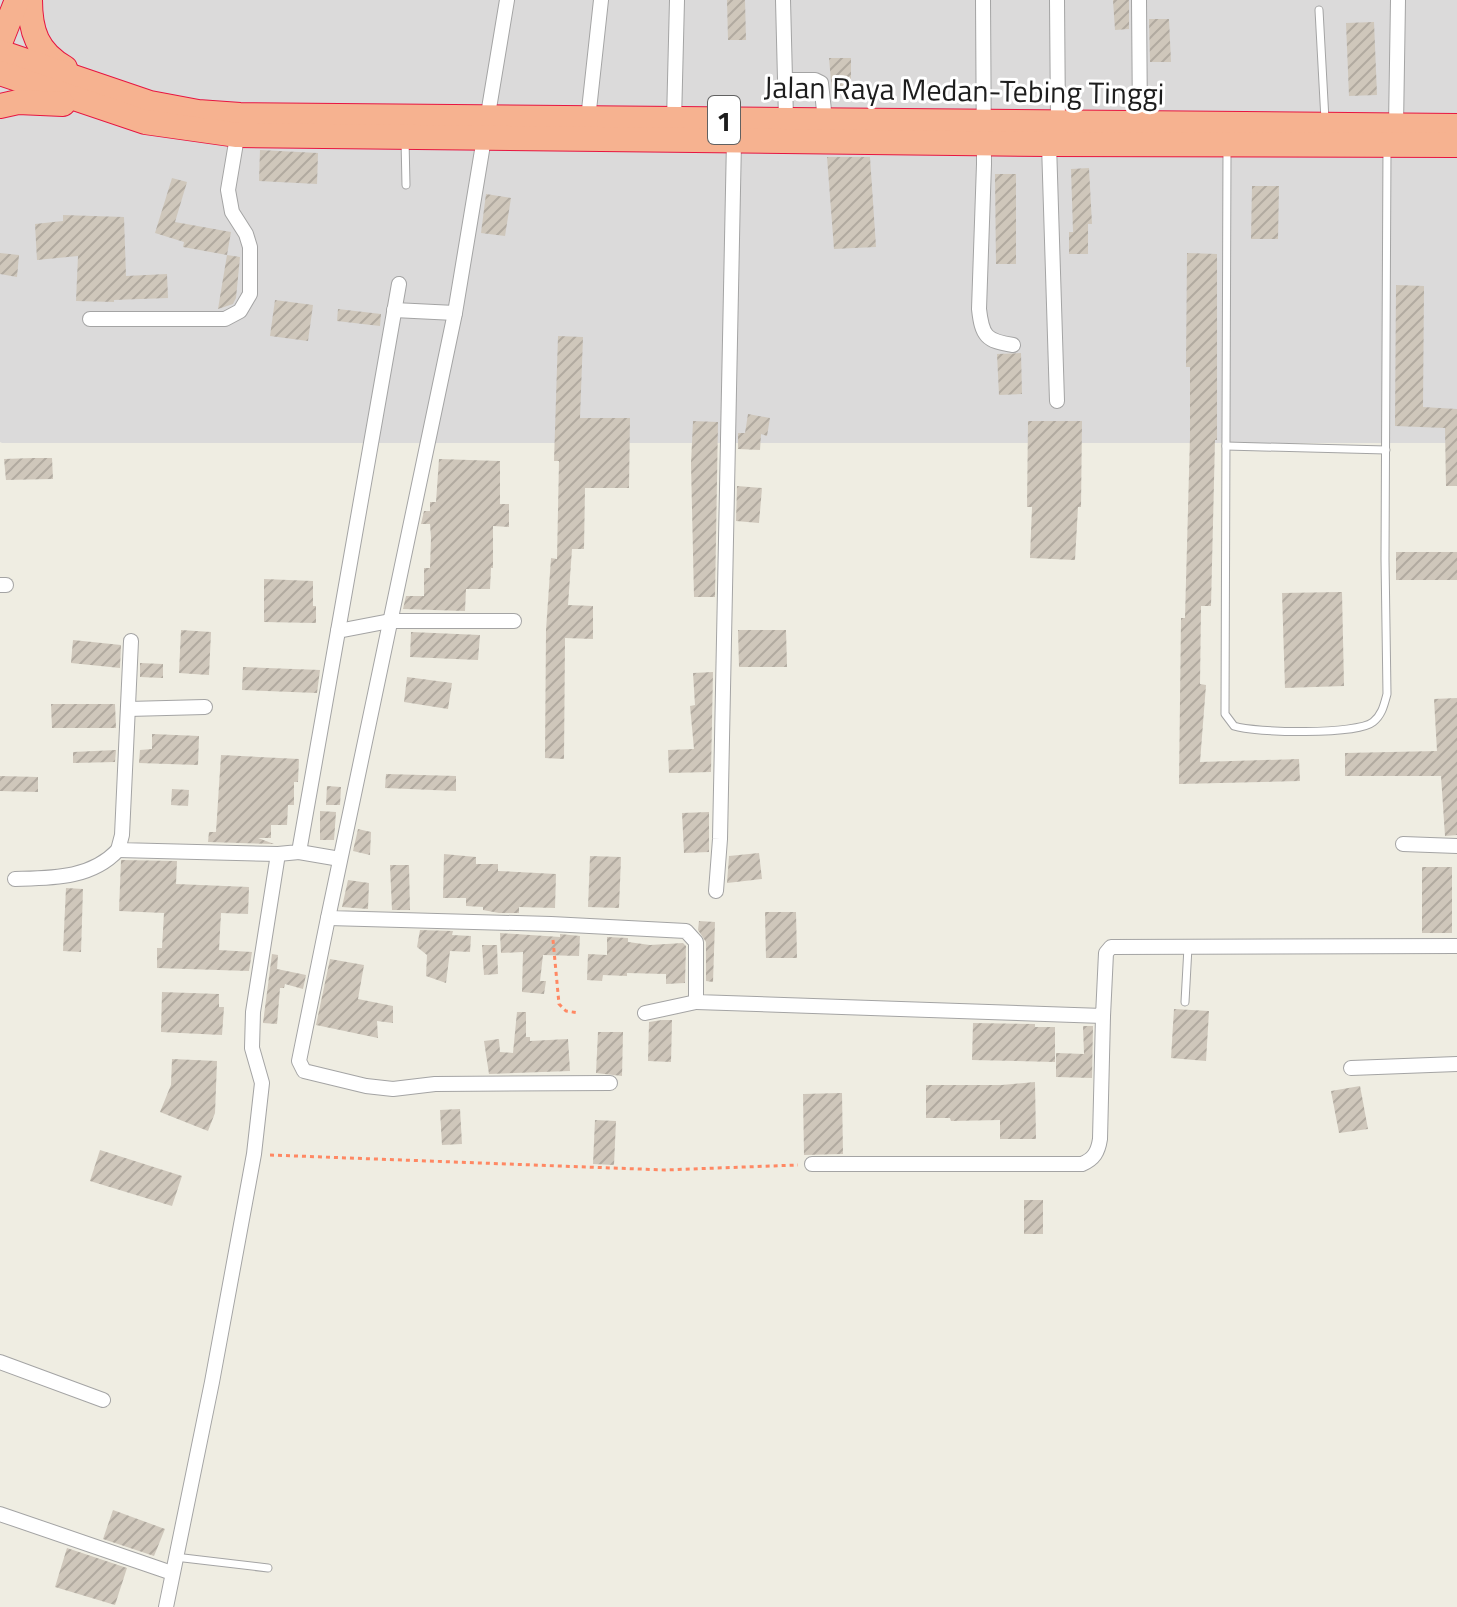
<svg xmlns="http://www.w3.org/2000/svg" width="1457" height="1607" font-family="'Titillium Web',sans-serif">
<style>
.residential{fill:#dbdada}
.building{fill:url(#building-hatch)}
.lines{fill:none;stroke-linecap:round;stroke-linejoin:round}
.service-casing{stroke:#a4a4a4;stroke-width:9}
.minor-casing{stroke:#a4a4a4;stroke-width:16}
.trunk-casing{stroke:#e71541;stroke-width:26}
.path{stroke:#ff8863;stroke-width:3;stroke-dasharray:4 4;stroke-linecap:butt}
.service{stroke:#fff;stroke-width:7}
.minor{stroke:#fff;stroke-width:14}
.trunk{stroke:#f6b290;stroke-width:24}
.labels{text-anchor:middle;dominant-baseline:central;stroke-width:6;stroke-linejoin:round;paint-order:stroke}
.shield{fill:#fff;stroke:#616161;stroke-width:2}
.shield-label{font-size:28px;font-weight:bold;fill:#1d1d1d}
.street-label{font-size:30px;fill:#1d1d1d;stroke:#fff}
</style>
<defs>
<pattern id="building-hatch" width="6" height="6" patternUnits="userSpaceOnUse" patternTransform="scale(2)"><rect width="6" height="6" fill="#cfc7bb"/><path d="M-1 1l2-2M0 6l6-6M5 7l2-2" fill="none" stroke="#b1aaa0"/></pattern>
</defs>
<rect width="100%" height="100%" fill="#efede2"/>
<polygon class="residential" points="0,0 1457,0 1457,443 2,443 0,442"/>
<g class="building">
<polygon points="727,0 745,0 746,40 728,40"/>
<polygon points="1113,0 1129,0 1129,29 1115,30"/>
<polygon points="1149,19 1169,19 1171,62 1150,62"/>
<polygon points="1374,22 1377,95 1349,96 1346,23"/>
<polygon points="829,58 851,58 851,93 832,93"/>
<polygon points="260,150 318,153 317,184 259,181"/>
<polygon points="827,157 870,157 876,247 834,249"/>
<polygon points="1089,168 1092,224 1088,224 1088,254 1069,254 1069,232 1073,232 1071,169"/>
<polygon points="995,174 1016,174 1016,264 996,264"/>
<polygon points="172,178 187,182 175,222 231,232 227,255 183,247 184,242 155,233"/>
<polygon points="1252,186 1279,186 1278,239 1251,239"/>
<polygon points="486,194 511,198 505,236 481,233"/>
<polygon points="63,215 124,217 126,276 167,274 168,298 114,300 114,302 76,301 78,256 37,260 35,224 63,221"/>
<polygon points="0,253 19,255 17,277 0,274"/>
<polygon points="1187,253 1217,254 1217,440 1215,440 1211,606 1201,606 1200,684 1206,685 1200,762 1299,759 1300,781 1179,784 1181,618 1185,618 1190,437 1190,367 1186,367"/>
<polygon points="227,255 240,257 236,298 233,304 218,309"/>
<polygon points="1396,285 1424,286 1423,407 1457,409 1457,486 1446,486 1445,428 1395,426"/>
<polygon points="275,300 313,305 308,341 270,336"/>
<polygon points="338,309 381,314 380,326 337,321"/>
<polygon points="558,336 583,337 580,418 630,418 629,488 585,488 584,549 572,549 568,605 593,606 593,639 565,638 564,759 545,758 546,630 551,558 557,559 559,461 554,461"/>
<polygon points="1021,353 1022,394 999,395 997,354"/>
<polygon points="748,414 770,418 767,436 761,434 760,450 738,449 738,433 745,433"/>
<polygon points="693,421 718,422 715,597 694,597 691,464"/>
<polygon points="1028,421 1082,421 1081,507 1078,507 1075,560 1030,558 1032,507 1027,507"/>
<polygon points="33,458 52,458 53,479 6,480 4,459"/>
<polygon points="439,459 500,461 500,504 509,504 509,527 493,526 493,568 491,568 490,589 466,589 465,611 403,609 406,596 424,596 424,568 430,568 431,538 430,524 421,524 424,511 430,511 430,502 436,502"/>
<polygon points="737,486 762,488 759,523 736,521"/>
<rect x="1396" y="552" width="61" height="28"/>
<polygon points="264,579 313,581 313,606 316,606 316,623 264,622"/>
<polygon points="1342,592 1344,686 1285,688 1282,593"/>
<polygon points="181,630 211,632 209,675 179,673"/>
<polygon points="738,630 786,630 787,667 739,667"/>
<polygon points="411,632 480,635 478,660 410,657"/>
<polygon points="73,640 121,645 120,668 71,663"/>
<polygon points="140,663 163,664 163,678 140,677"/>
<polygon points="243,667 320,670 317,693 242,690"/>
<polygon points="713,672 711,772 669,773 668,750 694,749 690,706 695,705 693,673"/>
<polygon points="407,677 452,683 448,709 404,702"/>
<polygon points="1457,698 1457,835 1445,836 1441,776 1345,776 1345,753 1437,751 1434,699"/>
<polygon points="51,704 115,704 116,728 52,728"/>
<polygon points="152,734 199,736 198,765 139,763 140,750 152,749"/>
<polygon points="116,750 115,762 73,763 73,752"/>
<polygon points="221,755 299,759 298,782 294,782 294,805 288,805 287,825 271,825 271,838 258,838 274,844 208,842 209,832 216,832"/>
<polygon points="386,774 456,776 456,791 385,788"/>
<polygon points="0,776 38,777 38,792 0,791"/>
<polygon points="327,786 341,787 340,805 326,805"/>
<polygon points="172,789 189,790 188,806 171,805"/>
<polygon points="320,811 336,812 334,840 320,840"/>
<polygon points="709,812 709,852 684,853 682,813"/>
<polygon points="358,829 371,832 370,855 353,851"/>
<polygon points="759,853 762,879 727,883 729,856"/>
<polygon points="444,854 476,857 476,864 498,864 498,871 556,874 555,908 519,907 519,913 499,913 483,910 483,907 466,906 466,898 443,898"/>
<polygon points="590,856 621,857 619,908 588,907"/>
<polygon points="121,860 177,861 176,884 249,887 248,914 221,913 219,950 252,952 249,971 157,968 157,948 162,948 164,913 119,911"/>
<polygon points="390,865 409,865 410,910 392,910"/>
<rect x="1422" y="867" width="30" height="66"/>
<polygon points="348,880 369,883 368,909 342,907"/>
<polygon points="66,888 83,889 81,952 63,951"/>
<polygon points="765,912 796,912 797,958 766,958"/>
<polygon points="699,921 715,922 713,982 706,981 706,942 698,930"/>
<polygon points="420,930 453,931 452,935 471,936 470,952 450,951 446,983 426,976 427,955 417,947"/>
<polygon points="500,933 560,937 560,934 580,936 579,956 543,955 540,981 546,981 544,994 522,992 523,952 501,953"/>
<polygon points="607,937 628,938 628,942 650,945 683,943 686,946 685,983 666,984 666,974 627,973 627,976 603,975 602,981 587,980 588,954 607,955"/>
<polygon points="482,945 497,945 498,974 484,975"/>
<polygon points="272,954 278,955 277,969 306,975 303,989 285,984 284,988 280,988 277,1024 263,1023"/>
<polygon points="330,959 364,965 358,999 393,1006 393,1023 377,1021 378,1038 316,1025"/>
<polygon points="162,992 219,994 219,1007 224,1007 222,1035 161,1032"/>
<polygon points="1174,1009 1209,1011 1206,1061 1171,1058"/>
<polygon points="517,1012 526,1012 526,1037 530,1037 530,1041 568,1039 570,1071 489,1074 484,1041 499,1039 500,1052 513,1053"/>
<polygon points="662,1020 672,1020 671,1062 648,1061 649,1022"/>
<polygon points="973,1023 1035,1024 1035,1027 1055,1027 1055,1062 972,1060"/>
<polygon points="1083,1026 1093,1026 1092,1078 1056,1077 1056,1053 1084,1054"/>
<polygon points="598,1032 623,1032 622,1076 596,1073"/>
<polygon points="172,1059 217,1061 215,1113 208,1131 160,1112 171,1085"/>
<polygon points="1035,1082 1036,1139 1000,1139 1000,1120 951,1121 950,1118 926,1118 926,1085 1002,1085"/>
<polygon points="1360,1086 1368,1129 1339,1133 1331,1091"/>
<polygon points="842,1093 843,1154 804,1155 803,1094"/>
<polygon points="460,1109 462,1144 442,1145 440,1110"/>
<polygon points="595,1120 616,1121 614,1165 593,1164"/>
<polygon points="100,1150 182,1176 172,1206 90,1181"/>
<rect x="1024" y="1200" width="19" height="34"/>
<polygon points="113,1510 165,1529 154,1556 103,1539"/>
<polygon points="67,1548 127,1568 115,1605 55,1587"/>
</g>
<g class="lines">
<defs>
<g id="service">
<polyline points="1319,10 1325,120"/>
<polyline points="405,140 406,185"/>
<path d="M 1227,150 L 1225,714 L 1234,726 C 1255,733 1357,735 1373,722 C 1382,715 1384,705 1387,694 L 1385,559 L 1387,147"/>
<polyline points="1226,446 1386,450"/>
<polyline points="1185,1002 1188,947"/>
<polyline points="175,1557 268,1568"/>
</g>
<g id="minor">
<polyline points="507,0 455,313 328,918 551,924 686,931 696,942 696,1002 1103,1016 1106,953 1111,947 1457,946"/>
<polyline points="783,0 786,119"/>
<path d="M 983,0 L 984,164 L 979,309 C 982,336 986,341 1013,345"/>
<polyline points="1057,0 1058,123"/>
<polyline points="1139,0 1140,124"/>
<polyline points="785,80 815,80 821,83 825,120"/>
<polyline points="588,119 601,0"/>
<polyline points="674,121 677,0"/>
<polyline points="1396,126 1398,0"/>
<polyline points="1049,144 1057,401"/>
<polyline points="394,310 455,313"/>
<polyline points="90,319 225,319 240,311 250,294 250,247 246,234 232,212 228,190 238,131"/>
<polyline points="0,585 6,585"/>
<polyline points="338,631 399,284"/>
<polyline points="131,641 122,835 118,850 278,854"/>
<polyline points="128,709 205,707"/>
<polyline points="1403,844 1457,846"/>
<polyline points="299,852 340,859"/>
<path d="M 15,879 C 51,878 91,879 118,850"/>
<polyline points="716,891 720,839 734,140"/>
<polyline points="328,918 299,1061 304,1071 366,1086 393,1089 435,1084 610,1083"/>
<polyline points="645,1013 696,1002"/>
<polyline points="1351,1068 1457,1064"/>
<path d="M 812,1164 L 1082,1164 C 1094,1159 1098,1152 1100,1139 L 1103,1016"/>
<polyline points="0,1362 103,1400"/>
<polyline points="0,1514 172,1573"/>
<polyline points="166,1607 212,1382 254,1154 262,1083 252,1048 253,1012 278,854 299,852 338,631 390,621 514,621"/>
</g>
<g id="trunk">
<path d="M 30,0 C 30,31 37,52 65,68"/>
<polyline points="0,43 17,0"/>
<polyline points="0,52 150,103 198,112 240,115 1457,126"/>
<polyline points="0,73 145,122 237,135 1049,144 1457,145"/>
<polyline points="0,106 18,102 63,104"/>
</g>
</defs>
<use href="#service" class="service-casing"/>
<use href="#minor" class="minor-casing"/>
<use href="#trunk" class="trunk-casing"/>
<g class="path">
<polyline points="553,940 559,1004 566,1011 579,1013"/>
<polyline points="270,1155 665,1170 798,1165"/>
</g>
<use href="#service" class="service"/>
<use href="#minor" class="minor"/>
<use href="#trunk" class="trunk"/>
</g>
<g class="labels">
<rect class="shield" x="708" y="96" width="32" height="48" rx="6"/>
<g class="shield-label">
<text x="724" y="120">1</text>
</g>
<g class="street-label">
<text transform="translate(964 90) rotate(1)">Jalan Raya Medan-Tebing Tinggi</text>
</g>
</g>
</svg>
